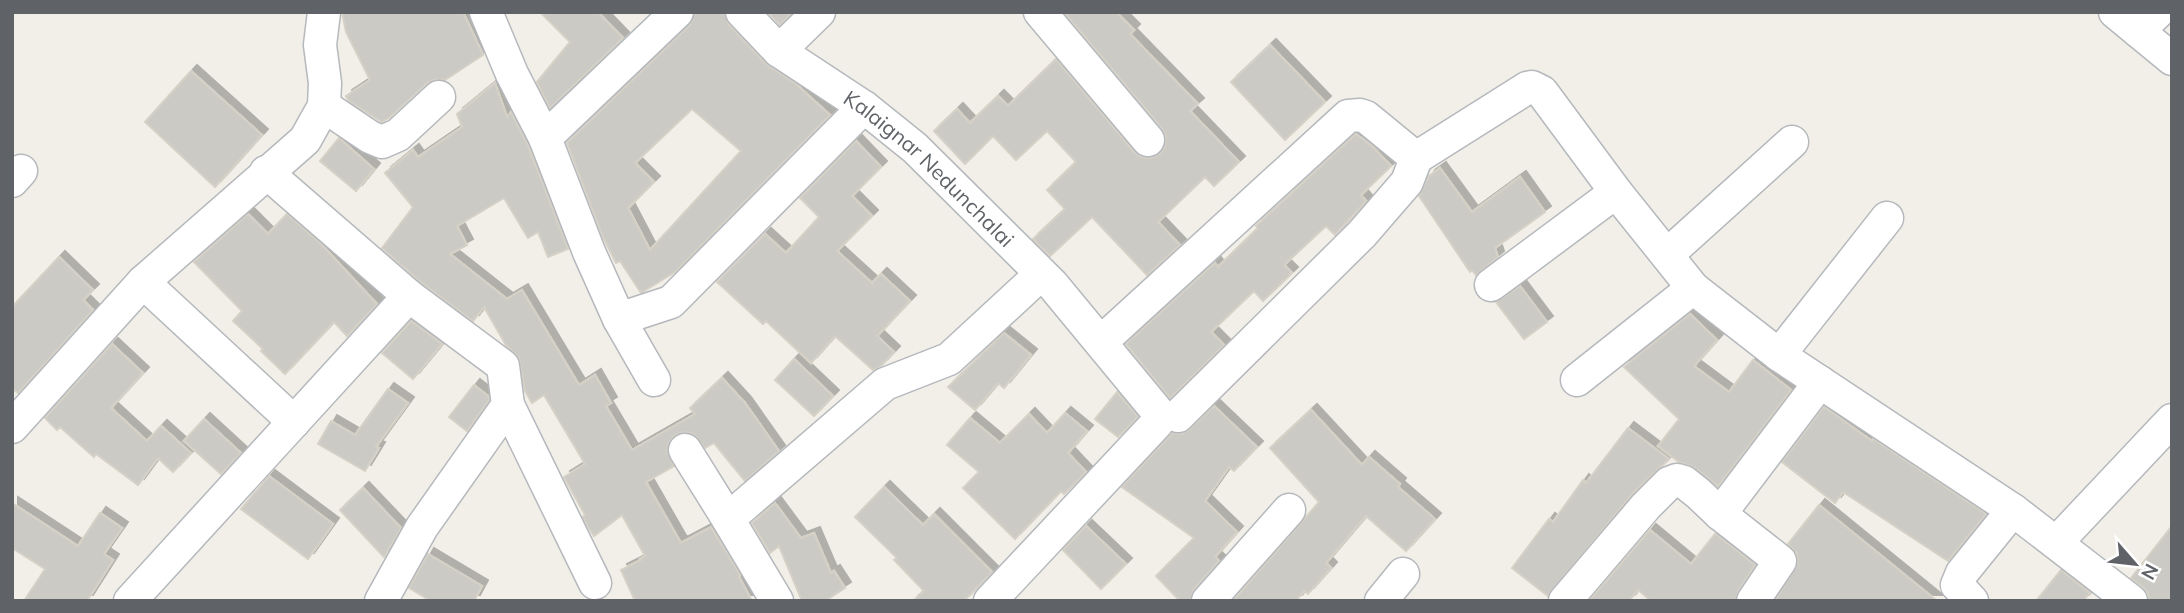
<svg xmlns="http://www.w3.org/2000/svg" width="2184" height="613" font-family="Mulish,sans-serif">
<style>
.building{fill:#cccac5;stroke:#d6d1c6;stroke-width:2;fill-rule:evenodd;filter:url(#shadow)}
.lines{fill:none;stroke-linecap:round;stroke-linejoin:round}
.street-casing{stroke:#b5b8bc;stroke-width:35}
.street{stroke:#fff;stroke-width:32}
.labels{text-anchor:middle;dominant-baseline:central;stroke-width:6;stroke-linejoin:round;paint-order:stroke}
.street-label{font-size:21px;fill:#5f6368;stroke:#fff}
</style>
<defs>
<filter id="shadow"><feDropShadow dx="6" dy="-6" stdDeviation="0" flood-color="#0004"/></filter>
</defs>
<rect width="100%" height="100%" fill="#f1efe8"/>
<g class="building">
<polygon points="342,12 463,12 483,55 445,80 436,79 427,83 390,117 382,122 349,101 346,96 370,80 346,32"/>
<polygon points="540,12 598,12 623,38 550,108 537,82 570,42"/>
<path d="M 695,12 L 724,12 L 729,25 L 766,64 L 796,84 L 830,115 L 675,272 L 641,293 L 620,261 L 616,263 L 603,237 L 567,143 L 690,25 ZM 692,109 L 741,151 L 650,250 L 628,208 L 654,182 L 635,163 Z"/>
<polygon points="768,12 792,12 780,25"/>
<polygon points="1064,12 1116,12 1134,30 1130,34 1198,104 1190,111 1239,162 1214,186 1205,177 1158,222 1180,245 1147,275 1092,217 1050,256 1033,239 1065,209 1047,190 1076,162 1047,131 1016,160 993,136 965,164 934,131 957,109 970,123 998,96 1008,106 1056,59 1134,152 1141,157 1151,158 1160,154 1165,147 1166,137 1162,128"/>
<polygon points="1270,45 1325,102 1285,140 1231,82"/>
<polygon points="191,71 262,135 215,187 145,122"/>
<polygon points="495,83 507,117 511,112 528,146 568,249 548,257 538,232 528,238 504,198 457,226 467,245 450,254 507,299 522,290 579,385 595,375 611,403 606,406 632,450 695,414 690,408 722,378 745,403 779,451 745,481 714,443 705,448 694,434 685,432 675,435 669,442 667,451 674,466 646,482 681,543 711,527 740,575 739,577 752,601 635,601 621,570 641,560 640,559 645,556 622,515 594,536 588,527 583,517 585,515 564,477 585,464 544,395 532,403 525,391 519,357 506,345 484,307 473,321 421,282 382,248 413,207 385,173 413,150 418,157 462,127 457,114"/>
<polygon points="1356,134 1372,146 1391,166 1361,195 1366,201 1335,235 1326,226 1284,265 1292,273 1263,301 1254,291 1211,332 1224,345 1170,398 1126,344 1215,263 1218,267 1258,228 1256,226"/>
<polygon points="339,138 374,169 356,191 320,161"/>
<polygon points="856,141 881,167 852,196 872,216 837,251 872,283 881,274 910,301 877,336 894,352 882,365 873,370 835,336 811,363 766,321 763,324 717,282 765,234 786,253 819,217 800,198"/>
<polygon points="1440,168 1472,212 1520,177 1545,212 1495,248 1498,257 1476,275 1472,270 1470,272 1419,196 1429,176"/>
<polygon points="248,214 268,234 287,214 321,244 377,304 347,336 334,322 285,374 261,351 263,349 233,321 242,311 194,262"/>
<polygon points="59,257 93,290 83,300 93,310 18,393 12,388 12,307"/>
<polygon points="1520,286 1547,322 1524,339 1496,302"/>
<polygon points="1690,314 1717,340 1694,366 1729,392 1753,360 1791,390 1718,486 1695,468 1679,462 1658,446 1679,419 1624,367"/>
<polygon points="411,321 442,344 413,379 382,353"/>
<polygon points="1004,333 1031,355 1004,388 998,383 975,410 948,387"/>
<polygon points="112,344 143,373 111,408 147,441 161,426 191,453 173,472 158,458 138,485 96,454 94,457 60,427 57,430 45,418"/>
<polygon points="794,359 833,396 814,416 775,380"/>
<polygon points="474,385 488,396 489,400 467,431 449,417"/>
<polygon points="388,389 408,403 376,447 379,448 365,471 318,444 331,421 355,435"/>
<polygon points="1117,392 1138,417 1118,437 1095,419"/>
<polygon points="1214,406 1257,447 1234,471 1229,467 1205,501 1237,532 1215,557 1219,561 1194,589 1190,601 1180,601 1156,576 1194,538 1122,487 1172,433 1182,434 1190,429"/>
<polygon points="1824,407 1872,441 1873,439 1986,514 1948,561 1843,492 1835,503 1782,462"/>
<polygon points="1311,410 1362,465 1369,457 1400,484 1398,487 1435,519 1406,551 1366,516 1326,563 1331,568 1308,594 1304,591 1296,601 1233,601 1319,502 1270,448"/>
<polygon points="1065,413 1087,431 1068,453 1086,472 1064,494 1061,491 1015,539 963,488 979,472 947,445 970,418 1000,443 1029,414 1047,433"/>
<polygon points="204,419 241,453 221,474 184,441"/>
<polygon points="1628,428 1669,459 1632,494 1548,596 1512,568 1549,519 1553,522 1583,480 1586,483"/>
<polygon points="269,476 333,524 308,559 241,509"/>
<polygon points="884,487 923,525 934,514 992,572 964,601 913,601 924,591 894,560 897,558 855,517"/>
<polygon points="363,488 401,528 384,557 340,510"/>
<polygon points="12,503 78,546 100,513 122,528 104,554 113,560 87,601 24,601 45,569 12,548"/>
<polygon points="775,503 801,538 814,533 831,573 834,571 845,588 825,601 802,601 779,546 770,553 752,523"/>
<polygon points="1819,505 1937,601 1775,601 1798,563 1797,553 1788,544"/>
<polygon points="1086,526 1126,564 1101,589 1063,550"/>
<polygon points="2172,526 2172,601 2149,601 2148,593 2143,587 2131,578"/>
<polygon points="1650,530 1691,564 1715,534 1755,565 1738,591 1735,601 1651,601 1638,590 1629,601 1589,601"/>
<polygon points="428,554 482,586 474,601 431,601 409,588"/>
<polygon points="2061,570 2090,593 2083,601 2036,601"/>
</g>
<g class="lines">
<defs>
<g id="street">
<polyline points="486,12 512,74 545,138 589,252 619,319 671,302 864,107"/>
<path id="s1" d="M 742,12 L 779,51 L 864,107 L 915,148 L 1052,284 L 1157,411 L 1157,423 L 990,601"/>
<polyline points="1040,12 1148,140"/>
<polyline points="2115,12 2138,31"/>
<polyline points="2158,12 2138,31 2172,59"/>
<polyline points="779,51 819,12"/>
<polyline points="324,106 370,137 382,142 398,135 439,97"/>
<polyline points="545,138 677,12"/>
<polyline points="266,172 409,296 503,366 508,405 422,527 381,601"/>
<polyline points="12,181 21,171"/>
<polyline points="1667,255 1792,142"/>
<polyline points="143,282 294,422"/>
<polyline points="1491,285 1616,192"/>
<polyline points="619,319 654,380"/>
<polyline points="1101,342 1348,116 1360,115 1366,117 1416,158 1527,88 1532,87 1542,92 1616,192 1693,288 1779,355 2013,510 2131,601"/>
<polyline points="1779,355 1887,218"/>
<polyline points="1577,380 1693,288"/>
<polyline points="508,405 595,583"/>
<polyline points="1178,416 1362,234 1407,182 1416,158"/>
<polyline points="12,427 143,282 305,140 324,106 325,83 320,45 324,12"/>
<polyline points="685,450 728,519"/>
<polyline points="1720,514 1820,382"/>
<polyline points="2057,542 2172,420"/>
<polyline points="130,601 409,296"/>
<polyline points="777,601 728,519 885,384 949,359 1041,274"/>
<polyline points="1208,601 1289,510"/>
<polyline points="1381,601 1403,574"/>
<polyline points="1565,601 1646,506 1669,483 1677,480 1684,482 1699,494 1720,514 1780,561 1753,601"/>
<polyline points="1972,601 1957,585 1962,573 2013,510"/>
</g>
</defs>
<use href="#street" class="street-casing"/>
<use href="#street" class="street"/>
</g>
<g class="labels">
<g class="street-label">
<text stroke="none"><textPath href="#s1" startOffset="245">Kalaignar Nedunchalai</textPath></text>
</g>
</g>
<rect width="2184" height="613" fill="none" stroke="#5f6368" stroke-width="28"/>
<g transform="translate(2135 564) rotate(118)" stroke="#ffffff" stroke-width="5" paint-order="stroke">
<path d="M0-5L12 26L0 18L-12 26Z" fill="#5f6368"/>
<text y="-10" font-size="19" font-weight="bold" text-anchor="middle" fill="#5f6368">N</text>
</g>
</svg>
